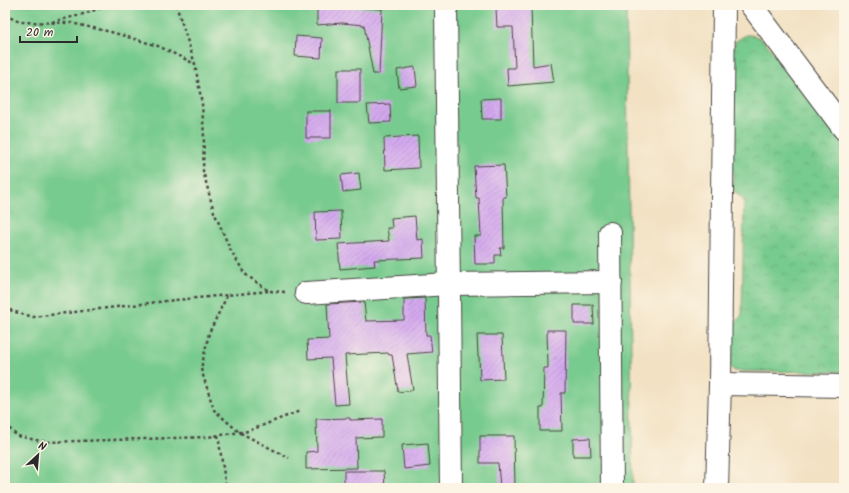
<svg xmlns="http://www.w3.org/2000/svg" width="849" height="493" font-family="Kalam,sans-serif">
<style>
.grass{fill:#78cb8e;stroke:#527b5c}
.park{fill:url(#park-crowns);stroke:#527b5c}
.building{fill:url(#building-hatch)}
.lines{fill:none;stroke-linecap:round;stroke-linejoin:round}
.street-casing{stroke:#494642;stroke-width:24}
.path{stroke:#494642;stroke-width:2.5;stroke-dasharray:3 3;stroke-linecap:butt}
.street{stroke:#fff;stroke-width:22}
</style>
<defs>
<pattern id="park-crowns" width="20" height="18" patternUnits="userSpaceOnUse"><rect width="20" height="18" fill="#78cb8e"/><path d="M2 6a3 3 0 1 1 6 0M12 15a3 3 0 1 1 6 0" fill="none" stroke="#68ae7b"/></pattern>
<pattern id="building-hatch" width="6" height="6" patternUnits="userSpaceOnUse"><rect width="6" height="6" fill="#d4a9ef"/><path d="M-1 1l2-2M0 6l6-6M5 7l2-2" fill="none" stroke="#ac8ac2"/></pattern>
</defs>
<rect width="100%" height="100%" fill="#fcf5e5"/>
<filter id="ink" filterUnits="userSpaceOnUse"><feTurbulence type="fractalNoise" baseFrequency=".025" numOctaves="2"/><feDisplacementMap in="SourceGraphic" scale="8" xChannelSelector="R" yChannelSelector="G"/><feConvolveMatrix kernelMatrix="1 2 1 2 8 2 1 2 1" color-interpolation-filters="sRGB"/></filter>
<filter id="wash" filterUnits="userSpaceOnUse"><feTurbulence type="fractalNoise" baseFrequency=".012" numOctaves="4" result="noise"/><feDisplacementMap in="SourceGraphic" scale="16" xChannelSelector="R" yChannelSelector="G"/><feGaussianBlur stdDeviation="0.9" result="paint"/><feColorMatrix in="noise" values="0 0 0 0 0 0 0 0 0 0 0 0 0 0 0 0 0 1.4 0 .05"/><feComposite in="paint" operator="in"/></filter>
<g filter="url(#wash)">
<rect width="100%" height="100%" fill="#f2e1c2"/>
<polygon class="grass" points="5,5 626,5 633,488 5,488"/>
<path class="park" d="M 746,35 C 755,35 760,37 766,43 L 844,145 L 844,372 L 735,371 L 730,367 L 730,329 L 742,315 L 744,200 L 733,190 L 731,51 L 736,41 Z"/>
<g id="blocks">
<g class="building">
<polygon points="323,5 382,9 379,74 373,74 364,25 342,23 317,25 317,10 324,9"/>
<polygon points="531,7 533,66 551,63 554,82 508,86 507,68 515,68 513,27 497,27 496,8"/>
<polygon points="296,36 322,38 321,58 295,56"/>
<polygon points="415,67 417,86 399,88 397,70"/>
<rect x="338" y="69" width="22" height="34"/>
<polygon points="501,98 501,119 482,119 481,99"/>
<polygon points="390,104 391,122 369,123 367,105"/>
<rect x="306" y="111" width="25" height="27"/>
<polygon points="418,136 419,168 385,170 384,138"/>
<polygon points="504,165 506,197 503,197 504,248 500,248 501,255 495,255 495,264 475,264 474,236 481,236 479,198 476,198 474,166"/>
<polygon points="359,173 361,190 343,192 341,175"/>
<polygon points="341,211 342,239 316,240 315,212"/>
<polygon points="415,216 417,240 423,239 424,258 374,260 375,266 340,269 338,244 389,241 387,228 392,228 391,218"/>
<polygon points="425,298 426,335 430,335 432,352 407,354 413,390 398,392 392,355 389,355 388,353 345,355 349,404 335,405 331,358 308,359 307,340 329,339 327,304 364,302 366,321 404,320 404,299"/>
<polygon points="574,305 593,305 594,324 574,324"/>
<polygon points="547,330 566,330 565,393 561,393 562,431 540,431 540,408 543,408 544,368 548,368"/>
<polygon points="477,335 502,335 504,379 480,380 479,357 478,357"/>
<polygon points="350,418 350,420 382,419 382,437 356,438 357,468 306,469 306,452 317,451 316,419"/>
<polygon points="480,436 514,436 515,488 500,488 498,463 480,463"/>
<polygon points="590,438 591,456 573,456 573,439"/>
<polygon points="428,443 430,466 404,469 402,445"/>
<polygon points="344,471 384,471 385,488 344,488"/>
</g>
</g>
</g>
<g filter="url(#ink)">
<use href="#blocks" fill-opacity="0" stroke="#494642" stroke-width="1"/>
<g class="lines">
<defs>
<g id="street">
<polyline points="446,5 451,488"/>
<polyline points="751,5 844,129"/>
<polyline points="610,233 612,488"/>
<polyline points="306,293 448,284 611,282"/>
<polyline points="720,384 844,386"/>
<polyline points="717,488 720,384 724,5"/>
</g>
</defs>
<use href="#street" class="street-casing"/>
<g class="path">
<polyline points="176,5 195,64 202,104 204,137 203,171 214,212 230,249 245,274 269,291 286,292"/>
<polyline points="5,15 20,22 71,23 111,32 158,46 195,64"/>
<polyline points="52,22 80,15 110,5"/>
<polyline points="227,296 209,333 201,369 214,410 239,432 289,458"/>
<polyline points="5,306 12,311 33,317 166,301 269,291"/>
<polyline points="5,424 17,436 46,442 207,437 248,431 300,411"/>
<polyline points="218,435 226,488"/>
</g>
<use href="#street" class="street"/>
</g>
</g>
<rect width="849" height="493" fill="none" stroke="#fcf5e5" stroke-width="20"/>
<g transform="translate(38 455) rotate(26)" stroke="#fcf5e5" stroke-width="3" paint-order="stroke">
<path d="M0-3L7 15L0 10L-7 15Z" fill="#2b2b2b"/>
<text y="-6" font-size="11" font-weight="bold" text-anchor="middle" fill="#2b2b2b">N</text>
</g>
<path d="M20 36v6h57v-6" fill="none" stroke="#2b2b2b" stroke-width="2"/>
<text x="26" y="36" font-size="12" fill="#2b2b2b" stroke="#fcf5e5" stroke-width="3" paint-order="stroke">20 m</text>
</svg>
